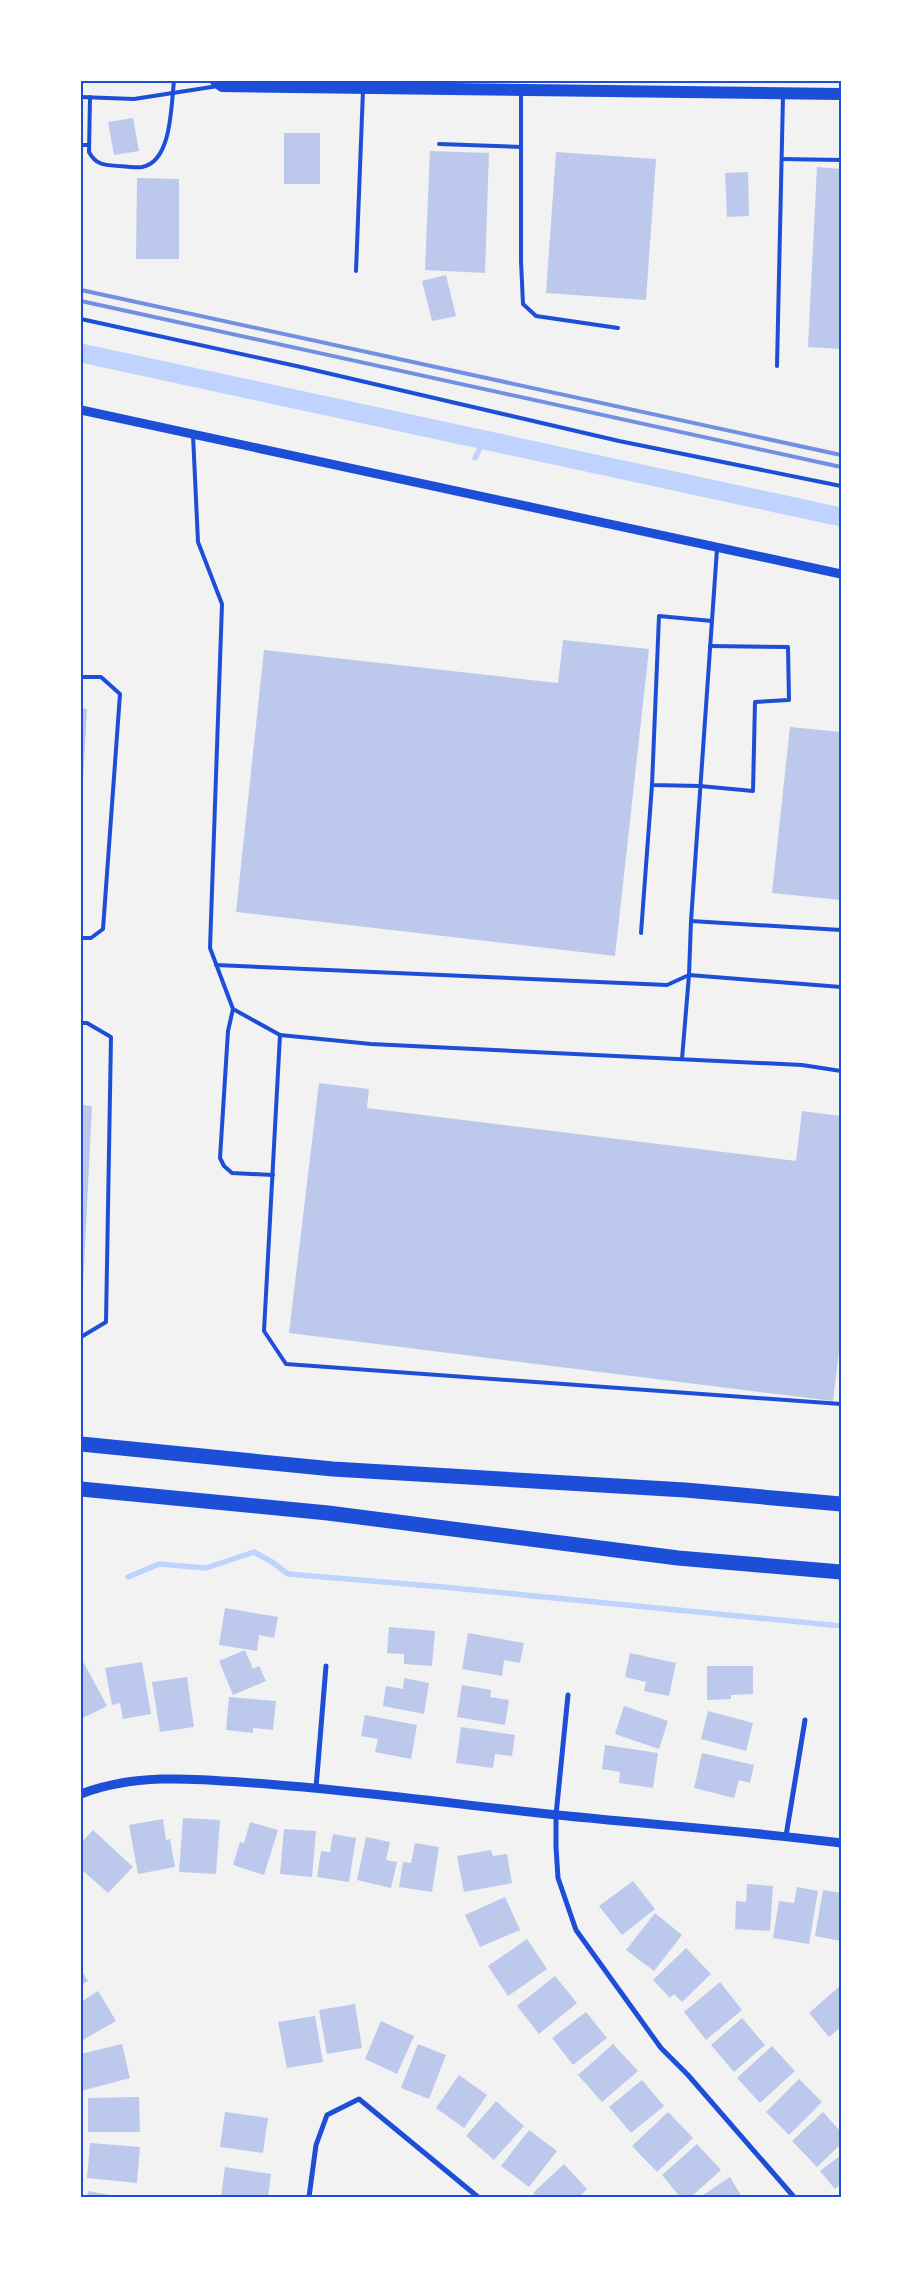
<svg xmlns="http://www.w3.org/2000/svg" width="922" height="2278" font-family="'PT Serif',serif">
<style>
.lines{fill:none;stroke-linecap:round;stroke-linejoin:round}
.stream{stroke:#bfd3fe;stroke-width:5.5}
.canal{stroke:#bfd3fe;stroke-width:19}
.building{fill:#bdc9ec}
.service{stroke:#1d4ed8;stroke-width:4}
.minor{stroke:#1d4ed8;stroke-width:5}
.tertiary{stroke:#1d4ed8;stroke-width:9}
.primary{stroke:#1d4ed8;stroke-width:12}
.motorway{stroke:#1d4ed8;stroke-width:15}
.rail{stroke:#7290e2;stroke-width:4}
.neatline{fill:none;stroke:#1d4ed8;stroke-width:2}
</style>
<rect width="100%" height="100%" fill="#f2f2f2"/>
<g class="lines">
<g class="stream">
<polyline points="475,458 484,440"/>
<polyline points="128,1577 159,1564 206,1568 254,1552 272,1562 288,1574 443,1587 841,1626"/>
</g>
<polyline class="canal" points="81,353 841,517"/>
</g>
<g class="building">
<polygon points="133,118 139,151 114,155 108,122"/>
<rect x="284" y="133" width="36" height="51"/>
<polygon points="430,151 489,153 485,273 425,270"/>
<polygon points="556,152 656,159 646,300 546,293"/>
<polygon points="817,167 841,169 841,349 808,347"/>
<polygon points="748,172 749,216 727,217 725,173"/>
<polygon points="137,178 179,179 179,259 136,259"/>
<polygon points="446,275 456,316 432,321 422,281"/>
<polygon points="563,640 649,649 615,956 236,912 264,650 558,683"/>
<polygon points="81,708 87,709 83,779 81,779"/>
<polygon points="790,727 841,732 841,900 772,893"/>
<polygon points="319,1083 369,1089 367,1108 796,1161 802,1111 841,1116 841,1335 833,1401 289,1333"/>
<polygon points="81,1105 92,1106 83,1286 81,1285"/>
<polygon points="225,1608 278,1617 274,1638 259,1635 257,1651 219,1645"/>
<polygon points="389,1627 435,1631 432,1666 404,1664 404,1654 387,1653"/>
<polygon points="468,1633 524,1643 520,1663 504,1660 502,1676 462,1669"/>
<polygon points="245,1650 253,1669 259,1666 266,1681 233,1695 219,1661"/>
<polygon points="630,1653 676,1663 669,1696 644,1691 646,1682 625,1677"/>
<polygon points="142,1662 151,1714 123,1719 120,1703 112,1705 105,1668"/>
<polygon points="84,1663 107,1706 81,1719 81,1664"/>
<polygon points="707,1666 753,1666 753,1694 731,1695 731,1699 707,1700"/>
<polygon points="187,1677 194,1727 160,1732 152,1682"/>
<polygon points="404,1678 429,1683 424,1714 383,1706 386,1686 403,1689"/>
<polygon points="462,1685 491,1690 490,1697 509,1700 505,1725 457,1717"/>
<polygon points="229,1697 276,1701 273,1730 253,1728 253,1733 226,1730"/>
<polygon points="624,1706 668,1721 659,1749 615,1734"/>
<polygon points="708,1711 753,1723 746,1751 701,1739"/>
<polygon points="365,1715 417,1725 411,1759 375,1752 378,1739 361,1736"/>
<polygon points="461,1727 515,1735 512,1756 495,1754 493,1768 456,1763"/>
<polygon points="605,1745 658,1753 653,1788 619,1783 620,1772 602,1769"/>
<polygon points="702,1753 754,1765 750,1783 739,1780 734,1798 694,1788"/>
<polygon points="183,1818 220,1820 216,1874 179,1872"/>
<polygon points="163,1819 166,1840 170,1839 175,1867 138,1874 129,1825"/>
<polygon points="250,1822 278,1830 264,1875 233,1865 240,1842 244,1843"/>
<polygon points="284,1829 316,1831 312,1877 280,1874"/>
<polygon points="93,1830 133,1867 108,1893 81,1869 81,1843"/>
<polygon points="333,1834 356,1838 349,1882 317,1877 321,1851 330,1852"/>
<polygon points="366,1837 390,1842 386,1860 397,1862 391,1888 357,1880"/>
<polygon points="415,1843 439,1847 432,1892 399,1887 403,1862 411,1863"/>
<polygon points="491,1850 493,1856 507,1854 512,1883 464,1892 457,1856"/>
<polygon points="633,1881 655,1909 622,1935 599,1906"/>
<polygon points="747,1884 773,1886 770,1931 735,1929 736,1901 746,1902"/>
<polygon points="797,1887 818,1891 809,1944 773,1938 779,1901 794,1903"/>
<polygon points="823,1890 841,1893 841,1941 815,1936"/>
<polygon points="505,1897 520,1930 480,1947 465,1915"/>
<polygon points="655,1913 682,1935 654,1971 626,1950"/>
<polygon points="527,1939 547,1969 508,1996 488,1966"/>
<polygon points="686,1948 711,1974 682,2002 674,1994 670,1998 653,1980"/>
<polygon points="81,1970 88,1981 81,1985"/>
<polygon points="555,1976 577,2003 539,2034 517,2006"/>
<polygon points="720,1982 742,2010 706,2040 684,2012"/>
<polygon points="841,1985 841,2027 829,2037 809,2013"/>
<polygon points="98,1991 116,2021 81,2041 81,2002"/>
<polygon points="355,2004 362,2048 327,2054 319,2010"/>
<polygon points="586,2012 607,2038 573,2065 552,2038"/>
<polygon points="315,2016 323,2062 287,2068 278,2022"/>
<polygon points="742,2018 765,2045 734,2072 711,2045"/>
<polygon points="381,2021 414,2036 397,2074 365,2059"/>
<polygon points="122,2044 130,2078 81,2091 81,2054"/>
<polygon points="418,2044 446,2055 429,2099 401,2088"/>
<polygon points="613,2044 638,2071 602,2102 578,2075"/>
<polygon points="772,2046 795,2071 760,2103 737,2078"/>
<polygon points="459,2075 487,2095 464,2128 436,2108"/>
<polygon points="799,2079 822,2102 789,2135 766,2112"/>
<polygon points="642,2080 664,2106 631,2133 609,2107"/>
<polygon points="139,2097 140,2132 88,2132 88,2098"/>
<polygon points="496,2101 524,2126 494,2160 466,2136"/>
<polygon points="225,2112 268,2118 263,2153 220,2147"/>
<polygon points="668,2112 693,2138 657,2172 632,2146"/>
<polygon points="823,2112 841,2132 841,2144 817,2167 792,2141"/>
<polygon points="529,2130 557,2151 529,2187 501,2166"/>
<polygon points="90,2143 140,2147 137,2183 87,2178"/>
<polygon points="697,2144 721,2170 691,2197 680,2197 662,2175"/>
<polygon points="841,2155 841,2184 835,2189 820,2171"/>
<polygon points="564,2164 587,2189 579,2197 537,2197 533,2193"/>
<polygon points="225,2167 271,2174 268,2197 221,2197"/>
<polygon points="730,2177 742,2197 700,2197"/>
<polygon points="88,2191 115,2196 115,2197 87,2197"/>
</g>
<g class="lines">
<g class="service">
<polyline points="521,92 521,261 523,304 536,316 618,328"/>
<polyline points="81,97 134,99 218,86"/>
<path d="M 90,97 L 89,152 C 96,165 104,165 118,166 C 126,166 135,168 142,167 C 172,162 171,105 174,81"/>
<polyline points="439,144 521,147"/>
<polyline points="81,145 89,145"/>
<polyline points="782,159 841,160"/>
<polyline points="356,271 363,90"/>
<polyline points="81,319 301,367 619,441 841,486"/>
<polyline points="777,366 783,96"/>
<polyline points="193,435 198,542 222,604 210,948 233,1009 280,1035 264,1331 286,1364 841,1404"/>
<polyline points="710,646 788,647 789,700 755,702 753,791 700,786 652,785 659,616 712,621"/>
<polyline points="81,677 101,677 120,694 103,929 91,938 81,938"/>
<polyline points="691,921 717,549"/>
<polyline points="641,933 652,785"/>
<polyline points="216,965 667,985 689,975 691,921 841,930"/>
<polyline points="233,1009 228,1031 220,1158 224,1166 232,1173 273,1175"/>
<polyline points="81,1023 87,1023 111,1037 106,1322 81,1337"/>
<polyline points="280,1035 371,1044 802,1065 841,1071"/>
<polyline points="682,1059 689,975 841,987"/>
</g>
<g class="minor">
<polyline points="568,1695 556,1815 556,1847 558,1878 576,1930 661,2048 688,2075 794,2197"/>
<polyline points="316,1788 326,1666"/>
<polyline points="786,1836 805,1720"/>
<polyline points="309,2197 316,2145 327,2115 359,2099 478,2197"/>
</g>
<g class="tertiary">
<polyline points="81,410 841,574"/>
<path d="M 81,1794 C 140,1771 206,1780 267,1784 C 358,1791 448,1803 539,1813 C 639,1824 740,1830 841,1843"/>
</g>
<polyline class="primary" points="216,81 222,86 841,94"/>
<g class="motorway">
<polyline points="81,1444 333,1469 685,1490 841,1504"/>
<polyline points="81,1489 328,1513 678,1558 841,1572"/>
</g>
<g class="rail">
<polyline points="81,290 841,455"/>
<polyline points="81,301 841,467"/>
</g>
</g>
<rect width="922" height="2278" fill="none" stroke="#ffffff" stroke-width="165"/>
<rect x="82" y="82" width="758" height="2114" class="neatline"/>
</svg>
